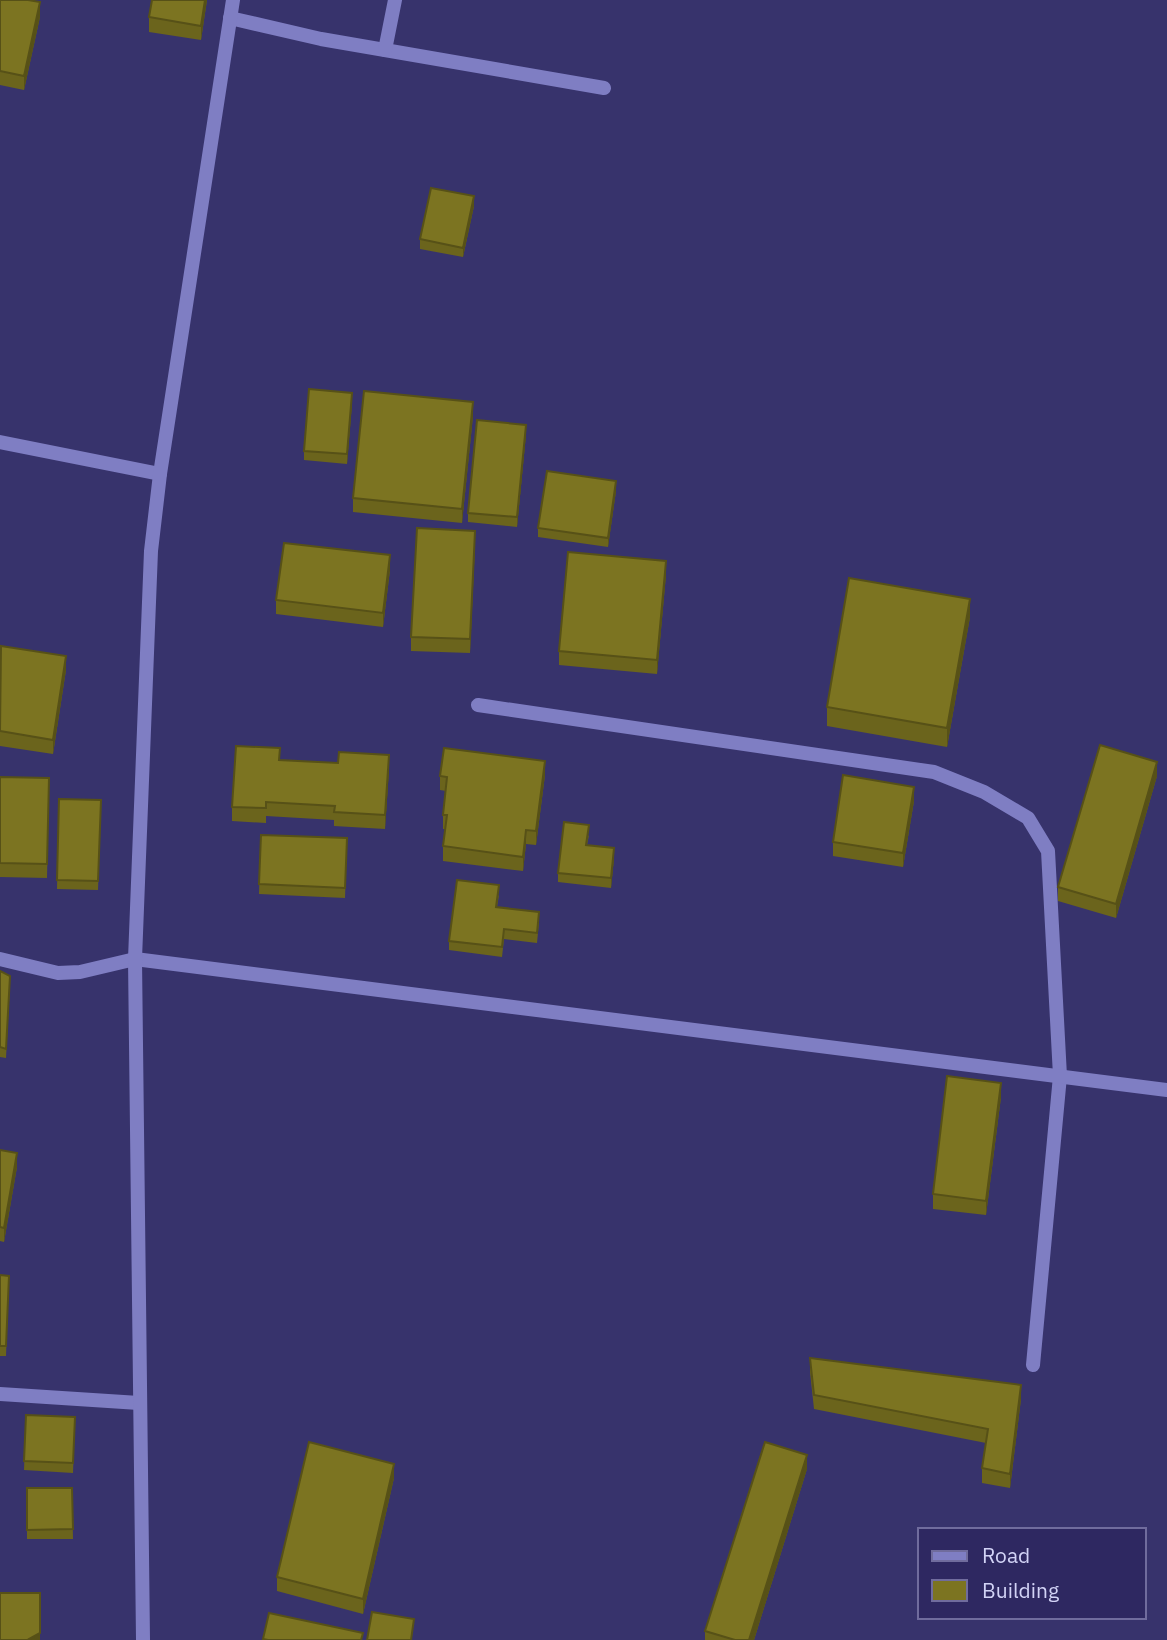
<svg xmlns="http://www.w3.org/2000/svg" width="1167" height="1640" font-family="'IBM Plex Sans',sans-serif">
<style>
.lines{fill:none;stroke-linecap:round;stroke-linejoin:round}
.street{stroke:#7f7ec3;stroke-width:14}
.wall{fill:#6b641c}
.shaded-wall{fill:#575117}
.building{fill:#7c7421;stroke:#575117;stroke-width:2}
</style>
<rect width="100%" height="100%" fill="#37336c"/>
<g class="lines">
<g class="street">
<polyline points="230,18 321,39 604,88"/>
<polyline points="385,50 395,0"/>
<polyline points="0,442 160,474"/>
<polyline points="478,705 934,772 984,792 1028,818 1048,851 1060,1076 1033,1365"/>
<polyline points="0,959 58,973 80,972 135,959 1167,1090"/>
<polyline points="0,1394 139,1403"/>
<polyline points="143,1640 135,959 151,551 160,474 233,0"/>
</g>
</g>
<g class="wall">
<polygon points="0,0 40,17 24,90 0,85"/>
<polygon points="152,0 207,0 201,40 149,32 149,17"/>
<polygon points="474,206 463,257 420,249 420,239"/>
<polygon points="352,403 347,464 304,460 304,451"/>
<polygon points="473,416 462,523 353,512 353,498"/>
<polygon points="526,434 517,527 468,522 468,513"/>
<polygon points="616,491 608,547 538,537 538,528"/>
<polygon points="475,545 470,653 411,651 411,637"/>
<polygon points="390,570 383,627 276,614 276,600"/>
<polygon points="666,575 657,674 559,665 559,651"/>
<polygon points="970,617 947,747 827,726 827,707"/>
<polygon points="0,651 66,670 53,754 0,746"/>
<polygon points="280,760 389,769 385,829 334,826 334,820 266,816 266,823 232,821 232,807"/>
<polygon points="545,775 536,845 526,844 523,871 443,861 443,846 445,829 443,829 443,815 446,791 440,790 440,776"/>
<polygon points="1157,776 1116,918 1058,901 1058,887"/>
<polygon points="0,777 49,778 47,878 0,877"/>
<polygon points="59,799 101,800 98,890 57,889"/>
<polygon points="914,801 903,867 833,856 833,842"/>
<polygon points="261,835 347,838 345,898 259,894"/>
<polygon points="589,835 587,845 614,858 611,888 558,882 558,873"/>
<polygon points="499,895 497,907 539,922 537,943 504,939 502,957 449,950 449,941"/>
<polygon points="0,971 10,985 6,1058 0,1057"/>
<polygon points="1001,1097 986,1215 933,1209 933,1194"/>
<polygon points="0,1150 17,1167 4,1242 0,1241"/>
<polygon points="0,1275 9,1276 6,1356 0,1356"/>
<polygon points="810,1358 1021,1399 1010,1488 982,1483 982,1468 986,1443 814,1409 810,1372"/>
<polygon points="26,1415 75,1417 73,1473 24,1470"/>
<polygon points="807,1469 754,1640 705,1640 705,1631"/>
<polygon points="394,1478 363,1614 277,1591 277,1577"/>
<polygon points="27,1488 72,1488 73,1539 27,1539"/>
</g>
<g class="shaded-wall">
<polygon points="205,0 207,0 201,40 201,26"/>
<polygon points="40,2 40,17 24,90 24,76"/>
<polygon points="474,196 474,206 463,257 463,248"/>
<polygon points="352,393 352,403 347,464 347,454"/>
<polygon points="473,402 473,416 462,523 462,509"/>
<polygon points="526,425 526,434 517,527 517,517"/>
<polygon points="616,481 616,491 608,547 608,538"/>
<polygon points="475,531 475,545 470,653 470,639"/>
<polygon points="390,555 390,570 383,627 383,613"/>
<polygon points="666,561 666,575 657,674 657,660"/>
<polygon points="970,599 970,617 947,747 947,728"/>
<polygon points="66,656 66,670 53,754 53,740"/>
<polygon points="389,755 389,769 385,829 385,815"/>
<polygon points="545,761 545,775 536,845 536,831"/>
<polygon points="1157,762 1157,776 1116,918 1116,904"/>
<polygon points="914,787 914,801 903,867 903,853"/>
<polygon points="526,830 526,844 523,871 523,857"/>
<polygon points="614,848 614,858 611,888 611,878"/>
<polygon points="1001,1083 1001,1097 986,1215 986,1201"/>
<polygon points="17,1153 17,1167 4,1242 4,1228"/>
<polygon points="1021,1385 1021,1399 1010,1488 1010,1474"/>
<polygon points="807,1455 807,1469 754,1640 749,1640"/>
<polygon points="394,1464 394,1478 363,1614 363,1599"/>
<polygon points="40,1633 40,1640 29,1640 29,1639"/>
</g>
<g class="building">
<polygon points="0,0 28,0 40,2 24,76 0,71"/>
<polygon points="152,0 205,0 201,26 149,17"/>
<polygon points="431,188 474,196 463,248 420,239"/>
<polygon points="309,389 352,393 347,454 304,451"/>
<polygon points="364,391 473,402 462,509 353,498"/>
<polygon points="477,420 526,425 517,517 468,513"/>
<polygon points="547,471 616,481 608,538 538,528"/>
<polygon points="417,528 475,531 470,639 411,637"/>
<polygon points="284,543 390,555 383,613 276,600"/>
<polygon points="568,552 666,561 657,660 559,651"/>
<polygon points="849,578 970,599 947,728 827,707"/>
<polygon points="1,646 66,656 53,740 0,731"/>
<polygon points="1100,745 1157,762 1116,904 1058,887"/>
<polygon points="236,746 280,748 279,760 338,763 339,752 389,755 385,815 334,812 335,806 266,802 266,808 232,807"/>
<polygon points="444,748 545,761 536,831 526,830 523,857 443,846 447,815 443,815 447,777 440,776"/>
<polygon points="843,775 914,787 903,853 833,842"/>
<polygon points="0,777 49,778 47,864 0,863"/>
<polygon points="59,799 101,800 98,881 57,880"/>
<polygon points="564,822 589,825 586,845 614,848 611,878 558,873"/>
<polygon points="261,835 347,838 345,888 259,884"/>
<polygon points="457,880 499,885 496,907 539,912 537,933 504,929 502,947 449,941"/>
<polygon points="0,971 10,976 6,1049 0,1047"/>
<polygon points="947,1076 1001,1083 986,1201 933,1194"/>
<polygon points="0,1150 17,1153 4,1228 0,1227"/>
<polygon points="0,1275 9,1276 6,1346 0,1346"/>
<polygon points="810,1358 1021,1385 1010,1474 982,1468 988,1429 814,1395"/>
<polygon points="26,1415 75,1417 73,1463 24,1461"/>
<polygon points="309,1442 394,1464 363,1599 277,1577"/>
<polygon points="765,1442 807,1455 749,1640 735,1640 705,1631"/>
<polygon points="27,1488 72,1488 73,1529 27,1530"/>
<polygon points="0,1593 40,1593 40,1633 29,1639 30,1640 0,1640"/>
<polygon points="372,1612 414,1619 411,1640 367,1640"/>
<polygon points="269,1613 363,1633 361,1640 268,1640 263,1639"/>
</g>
<rect x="918" y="1528" width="228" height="91" fill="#2e2861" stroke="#706c9d" stroke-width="2"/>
<rect x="932" y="1551" width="35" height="10" fill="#7f7ec3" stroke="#706c9d" stroke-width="2"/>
<text x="982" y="1563" font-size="21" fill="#d2d3f6">Road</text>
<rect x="932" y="1580" width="35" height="21" fill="#7c7421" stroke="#706c9d" stroke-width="2"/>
<text x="982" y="1598" font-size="21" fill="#d2d3f6">Building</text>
</svg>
